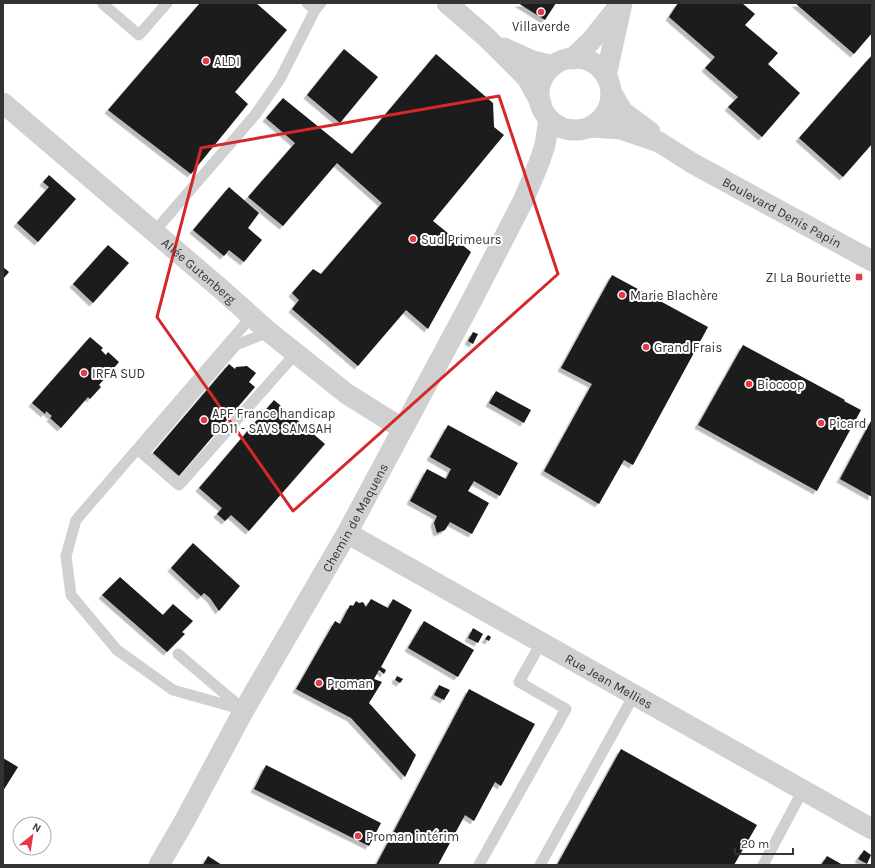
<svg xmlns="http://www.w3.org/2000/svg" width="875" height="868" font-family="Karla,sans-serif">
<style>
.building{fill:#1a1a1a;filter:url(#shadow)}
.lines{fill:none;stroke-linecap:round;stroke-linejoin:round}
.lane{stroke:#d0d0d0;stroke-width:11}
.street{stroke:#d0d0d0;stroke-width:21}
.marked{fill:none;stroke:#d62828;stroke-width:3;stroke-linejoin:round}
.poi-dot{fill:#e63946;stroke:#fff;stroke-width:1.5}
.labels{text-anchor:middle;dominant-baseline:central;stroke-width:4;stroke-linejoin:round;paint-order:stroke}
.poi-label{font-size:13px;fill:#333;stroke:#fff;text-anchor:start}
.street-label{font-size:13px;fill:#333;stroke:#fff}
</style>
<defs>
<filter id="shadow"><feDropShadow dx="-3.5" dy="3.5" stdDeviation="0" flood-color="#0004"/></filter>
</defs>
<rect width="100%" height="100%" fill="#fff"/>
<g class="building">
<polygon points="200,3 256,3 287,30 235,92 248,104 191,174 108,110"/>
<polygon points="518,3 556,3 545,20"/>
<polygon points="678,3 742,3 755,14 745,25 778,53 768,64 800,93 762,137 728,107 738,97 705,68 715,57 669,17"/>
<polygon points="795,3 872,3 872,33 854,54"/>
<polygon points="344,49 378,77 340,123 307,95"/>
<polygon points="436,54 493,103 494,127 504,135 433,221 471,252 428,329 406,310 358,366 292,309 299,300 292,293 313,269 321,274 382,203 337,163 283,226 248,197 295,143 266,118 283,98 352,154"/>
<polygon points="872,55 872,144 843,177 799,138"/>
<polygon points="49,175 76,199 38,242 17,223 49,187 43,182"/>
<polygon points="229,187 259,213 248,228 262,240 244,262 229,250 224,256 193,230"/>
<polygon points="108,245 129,263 93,303 73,284"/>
<polygon points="3,267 9,272 3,279"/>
<polygon points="612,275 708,327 633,465 624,460 599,504 544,471 592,384 561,368"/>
<polygon points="473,332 478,334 473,344 468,341"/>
<polygon points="90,337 103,348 101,350 106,355 108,352 119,362 99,385 101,387 90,399 88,397 61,428 50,418 52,416 46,411 45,414 32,403"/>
<polygon points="743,345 845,400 844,401 861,410 817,491 698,425"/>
<polygon points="229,364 235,369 236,367 247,366 256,373 249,382 255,387 179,476 153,453"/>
<polygon points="496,391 531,410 524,423 489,403"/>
<polygon points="274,400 325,444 249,531 231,515 225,521 217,514 222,508 199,488"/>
<polygon points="872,419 872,497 840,479"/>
<polygon points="448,425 518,463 500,496 474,481 468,491 489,503 472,534 450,522 445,530 437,533 434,523 437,516 410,501 427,469 446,479 451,469 430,457"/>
<polygon points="193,543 240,586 219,611 210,598 204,593 201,596 171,568"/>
<polygon points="120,577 163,615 173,604 193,621 182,632 185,634 167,652 102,595"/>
<polygon points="371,599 388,608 393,599 412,610 381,667 386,670 384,674 379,670 374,679 382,682 369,703 416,755 405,777 351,718 296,689 335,621 340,624 350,605 353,606 356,601 359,603 363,602 366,607"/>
<polygon points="424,621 474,650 458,677 408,648"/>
<polygon points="473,628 483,634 478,643 468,638"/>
<polygon points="488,635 491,637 489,641 485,639"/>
<polygon points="397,676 403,679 400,683 395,680"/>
<polygon points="439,685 450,690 444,700 434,695"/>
<polygon points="469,689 535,724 501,786 495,782 474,821 465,815 438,865 376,865"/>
<polygon points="621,749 757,825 734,865 557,865"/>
<polygon points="3,758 18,767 3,791"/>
<polygon points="266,765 381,823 369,846 254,789"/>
<polygon points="864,850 871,855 867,864 858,859"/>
<polygon points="208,856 222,865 203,865"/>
<polygon points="827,856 843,865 821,865"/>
</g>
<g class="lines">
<g class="lane">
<polyline points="104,3 103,4 139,35 167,3"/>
<polyline points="307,3 315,10"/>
<polyline points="154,232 255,115 280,79 315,10 321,3"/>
<polyline points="269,332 236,345 143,454 179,485 296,353"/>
<polyline points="178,654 244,710 173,690 117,650 71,595 66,556 76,520 252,316"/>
<polyline points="479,865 566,709 519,682 541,643"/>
<polyline points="540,865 634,695"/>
<polyline points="763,865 803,790"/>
</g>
<g class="street">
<polyline points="447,3 486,37 527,78 541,103"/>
<polyline points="504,48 533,61 553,66"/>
<circle cx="575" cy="94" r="36"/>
<polyline points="572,59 590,42 618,7"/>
<polyline points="606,76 622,3"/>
<polyline points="611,92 623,112 650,132"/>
<path id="s1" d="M 3,103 L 221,289 L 269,332 L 347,394 L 403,429"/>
<path id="s2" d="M 591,127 L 621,129 L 659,142 L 692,163 L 872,261"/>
<path id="s3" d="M 347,533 L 872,829"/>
<path id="s4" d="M 159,865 L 185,820 L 244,710 L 347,533 L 472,300 L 523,201 L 539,163 L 545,145 L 549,119"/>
</g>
</g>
<path class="marked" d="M 499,96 L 558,274 L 293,511 L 157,317 L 201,148 Z"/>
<g class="poi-dot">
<circle cx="541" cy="12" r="4"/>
<circle cx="206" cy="61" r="4"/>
<circle cx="413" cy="239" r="4"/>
<rect x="855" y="273" width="8" height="8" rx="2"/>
<circle cx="622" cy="295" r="4"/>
<circle cx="646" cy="347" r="4"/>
<circle cx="84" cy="373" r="4"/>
<circle cx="749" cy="384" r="4"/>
<circle cx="204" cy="420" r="4"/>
<circle cx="821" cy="423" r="4"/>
<circle cx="319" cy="683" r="4"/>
<circle cx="358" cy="836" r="4"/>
</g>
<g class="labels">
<g class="poi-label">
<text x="541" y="26" text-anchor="middle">Villaverde</text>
<text x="214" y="61">ALDI</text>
<text x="421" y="239">Sud Primeurs</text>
<text x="851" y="277" text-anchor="end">ZI La Bouriette</text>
<text x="630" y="295">Marie Blachère</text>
<text x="654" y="347">Grand Frais</text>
<text x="92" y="373">IRFA SUD</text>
<text x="757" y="384">Biocoop</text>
<text x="212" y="413">APF France handicap<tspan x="212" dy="15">DD11 - SAVS SAMSAH</tspan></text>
<text x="829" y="423">Picard</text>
<text x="327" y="683">Proman</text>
<text x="366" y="836">Proman intérim</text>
</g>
<g class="street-label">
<text stroke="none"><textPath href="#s2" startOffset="212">Boulevard Denis Papin</textPath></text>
<text stroke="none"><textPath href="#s1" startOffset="258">Allée Gutenberg</textPath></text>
<text stroke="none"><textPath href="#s4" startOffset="399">Chemin de Maquens</textPath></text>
<text stroke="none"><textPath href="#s3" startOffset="301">Rue Jean Mellies</textPath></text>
</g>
</g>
<rect width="875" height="868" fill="none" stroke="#333333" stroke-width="8"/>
<g transform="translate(32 836) rotate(30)"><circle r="19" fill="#ffffff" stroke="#adadad"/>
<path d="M0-3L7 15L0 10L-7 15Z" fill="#e63946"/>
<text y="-6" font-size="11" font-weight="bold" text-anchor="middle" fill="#333333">N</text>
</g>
<path d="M735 848v6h58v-6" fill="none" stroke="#333333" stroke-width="2"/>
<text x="741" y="848" font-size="12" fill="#333333" stroke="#ffffff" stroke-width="3" paint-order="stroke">20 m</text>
</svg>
